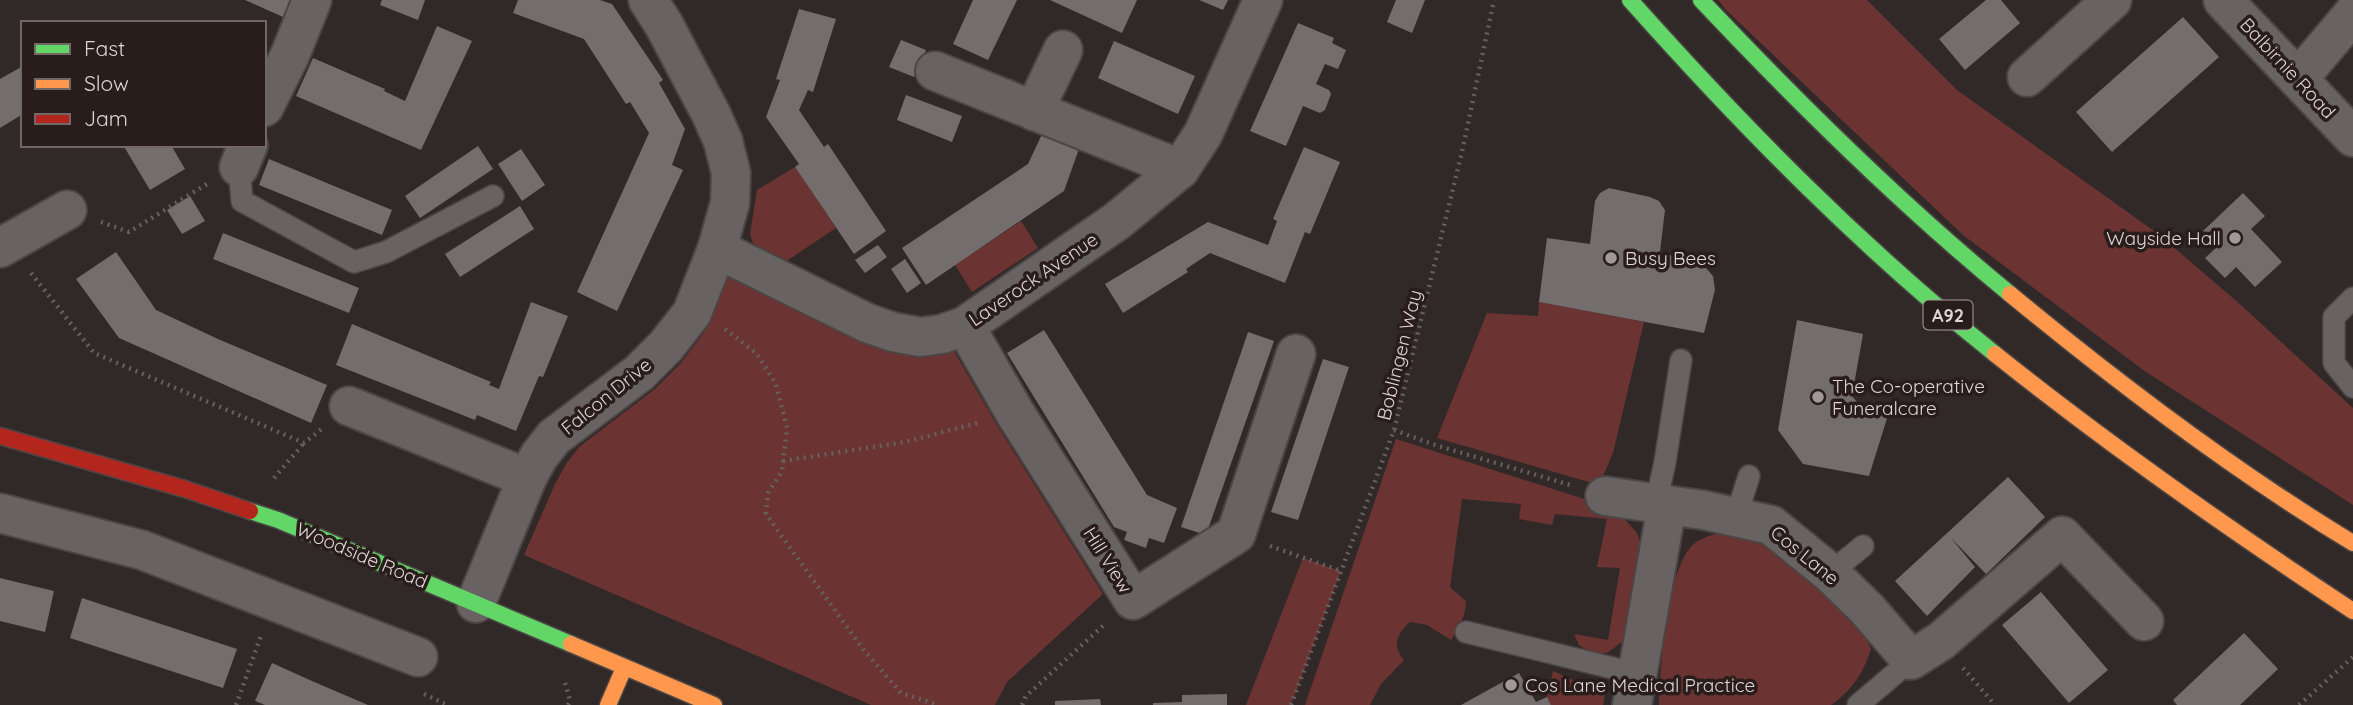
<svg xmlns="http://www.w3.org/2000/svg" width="2353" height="705" font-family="Quicksand,sans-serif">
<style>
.green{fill:#6b3432}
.building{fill:#746d6d}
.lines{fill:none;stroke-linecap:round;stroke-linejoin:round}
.lane-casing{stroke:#4b4544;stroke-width:24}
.street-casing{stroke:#4b4544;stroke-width:42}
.fast-casing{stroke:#4b4544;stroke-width:19}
.slow-casing{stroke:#4b4544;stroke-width:19}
.jam-casing{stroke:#4b4544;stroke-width:19}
.path{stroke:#66605f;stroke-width:4.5;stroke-dasharray:2 5;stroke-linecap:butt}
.lane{stroke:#686362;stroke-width:21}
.street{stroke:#686362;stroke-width:38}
.fast{stroke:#63d668;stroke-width:16}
.slow{stroke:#ff974d;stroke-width:16}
.jam{stroke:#b3261e;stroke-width:16}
.poi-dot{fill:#a19998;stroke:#291d1b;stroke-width:2.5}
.labels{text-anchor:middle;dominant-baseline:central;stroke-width:7;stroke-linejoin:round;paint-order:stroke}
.shield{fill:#291d1b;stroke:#a89e9c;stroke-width:2}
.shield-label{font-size:18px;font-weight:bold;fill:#ded5d4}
.street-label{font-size:19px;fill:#ded5d4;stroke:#291d1b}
.poi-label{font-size:19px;fill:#ded5d4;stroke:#291d1b;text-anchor:start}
</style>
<rect width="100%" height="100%" fill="#302928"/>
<g class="green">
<polygon points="1718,0 1867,0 1957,90 2157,233 2241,305 2353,408 2353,505 2146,372 1963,235 1727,11"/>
<polygon points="795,167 836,228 785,262 764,251 753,243 750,234 757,190"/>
<polygon points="1021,221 1038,248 972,292 955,265"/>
<path d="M 727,276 L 863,343 C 899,356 914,359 951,346 L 997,425 L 1103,594 L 1007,682 L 995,705 L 871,705 L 524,555 L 555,484 L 566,464 L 579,447 L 656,388 L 680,364 L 703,334 Z"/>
<polygon points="1539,302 1644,322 1613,453 1599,485 1437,438 1487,313 1538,316"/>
<path d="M 1396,439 L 1600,504 L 1620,514 L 1637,533 L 1643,551 L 1632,626 L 1622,642 L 1607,653 L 1592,653 L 1579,645 L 1574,634 L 1608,640 L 1620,568 L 1597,567 L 1607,519 L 1555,514 L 1552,525 L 1519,519 L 1521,504 L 1462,499 L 1450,587 L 1466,601 C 1466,616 1459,627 1451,640 L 1427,625 L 1410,622 C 1396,635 1392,645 1404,660 L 1381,684 L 1370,705 L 1305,705 Z"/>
<path d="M 1728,532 L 1751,538 L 1778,554 L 1827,595 L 1863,630 L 1871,649 C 1863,674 1852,690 1831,705 L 1659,705 C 1660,668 1667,578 1689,549 C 1698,537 1714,534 1728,532 Z"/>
<polygon points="1303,558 1341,571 1291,705 1246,705"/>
<polygon points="1553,671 1605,694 1603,705 1551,705 1547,697"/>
</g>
<g class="building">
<polygon points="245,0 290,0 283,17"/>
<polygon points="382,0 425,0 418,20 380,5"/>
<polygon points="518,0 600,0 612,4 663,80 659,83 685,129 672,165 683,170 617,311 577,292 649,133 630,102 626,104 584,39 513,13"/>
<polygon points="973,0 1017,0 988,60 953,44"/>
<polygon points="1050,0 1137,0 1122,33"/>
<polygon points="1199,0 1228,0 1223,10"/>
<polygon points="1396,0 1425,0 1412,33 1387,22"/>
<polygon points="1986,0 2001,0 2020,23 1965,70 1939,39"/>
<polygon points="799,9 836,19 813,92 808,90 799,110 824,147 828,144 886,231 854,254 795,167 799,164 766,117 780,80 776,79"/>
<polygon points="2183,17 2219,57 2112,152 2076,112"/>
<polygon points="1298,23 1334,38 1332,43 1346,50 1338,69 1325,64 1316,84 1329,90 1331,94 1325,110 1320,113 1303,106 1286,146 1250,131"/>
<polygon points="437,26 472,41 421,150 296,96 313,58 385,89 384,91 405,101"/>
<polygon points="901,40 926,50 914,77 889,67"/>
<polygon points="1114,41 1195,76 1178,114 1098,78"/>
<polygon points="23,66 23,114 0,128 0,79"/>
<polygon points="906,95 962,116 952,142 897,120"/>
<polygon points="1043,132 1080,146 1064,191 926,285 902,248 1028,164"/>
<polygon points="123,145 171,145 185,169 150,190"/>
<polygon points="478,146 493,169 420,218 405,196"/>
<polygon points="1304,147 1340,162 1310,234 1305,232 1285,283 1210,253 1186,269 1188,272 1123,313 1105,284 1208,222 1268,245 1277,221 1273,219"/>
<polygon points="521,149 545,185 522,201 498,164"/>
<polygon points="269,159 392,210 382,235 259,185"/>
<polygon points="1609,188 1650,197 1659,201 1665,210 1660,252 1695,263 1706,268 1713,276 1715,290 1704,333 1539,302 1547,238 1590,244 1595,201 1600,193"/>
<polygon points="2243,193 2265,216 2251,229 2282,262 2255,287 2236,267 2225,278 2205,258 2218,246 2203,231"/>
<polygon points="190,196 205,221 182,234 167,210"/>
<polygon points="520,206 534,229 460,277 445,254"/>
<polygon points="223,233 359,288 349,313 213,259"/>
<polygon points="878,245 887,257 865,273 855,260"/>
<polygon points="116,252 156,310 218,339 327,385 311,423 119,338 76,279"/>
<polygon points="905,259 921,283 907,293 891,269"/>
<polygon points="531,302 568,316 543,377 539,376 516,431 477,415 475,420 336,365 352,324 491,382 489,385 499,389"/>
<polygon points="1797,320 1863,334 1852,396 1861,407 1889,412 1869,476 1803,464 1778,430"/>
<polygon points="1044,330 1147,495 1177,508 1164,543 1149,538 1146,548 1124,540 1127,532 1114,527 1007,353"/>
<polygon points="1248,332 1274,341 1206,535 1181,527"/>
<polygon points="1323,359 1349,367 1298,520 1271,512"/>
<polygon points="2008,477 2045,517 1986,574 1951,538 1975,567 1927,616 1895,581"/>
<polygon points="0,578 54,591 45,632 0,621"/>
<polygon points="2041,592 2108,670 2069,703 2002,625"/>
<polygon points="82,598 237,649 223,688 70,638"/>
<polygon points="2244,633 2278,669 2240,705 2177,705 2173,700"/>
<polygon points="272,663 312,681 368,705 265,705 255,701"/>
<polygon points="1519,673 1536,702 1547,697 1551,705 1461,705"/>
<polygon points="1227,694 1227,705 1153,705 1153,703 1182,702 1182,695"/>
<polygon points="1100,699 1101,705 1055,705 1055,701"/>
</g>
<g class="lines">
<defs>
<g id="lane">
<polyline points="239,167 242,201 354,262 386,252 493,196"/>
<polyline points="2353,298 2334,317 2334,363 2353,387"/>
<polyline points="1656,503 1665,462 1681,360"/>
<polyline points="1736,517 1749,476"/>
<polyline points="1830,573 1863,546"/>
<polyline points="1466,632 1637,674"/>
<polyline points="1858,705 1911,660"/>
</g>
<g id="street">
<polyline points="2223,0 2353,137"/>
<polyline points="935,71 1180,169"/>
<polyline points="2027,77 2112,0"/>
<polyline points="2298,79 2353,14"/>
<polyline points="264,107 290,55 312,0"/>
<polyline points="1034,111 1063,50"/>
<polyline points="239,167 248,145"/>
<polyline points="0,248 67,210"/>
<polyline points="717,249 867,323 893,332 920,337 942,334 965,326 1117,221 1180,169 1203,134 1263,0"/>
<polyline points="965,326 1015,413 1133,600 1236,534 1296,354"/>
<polyline points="349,406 527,478"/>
<polyline points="1605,496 1667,505"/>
<polyline points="0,513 142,550 418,657"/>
<polyline points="476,603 527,478 539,456 554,437 639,373 666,346 692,313 717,249 730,203 731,173 723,141 711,114 664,25 648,0"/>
<polyline points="1632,705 1667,505 1703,510 1771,525 1830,573 1867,609 1911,660 1941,641 2062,536 2144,621"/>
</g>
<g id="fast">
<path d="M 1630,0 C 1743,127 1862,248 1995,354"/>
<path d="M 1701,0 C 1799,104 1899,203 2010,294"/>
<polyline points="250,511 278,520 571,644"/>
</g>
<g id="slow">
<path d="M 2010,294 C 2119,384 2232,470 2353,543"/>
<path d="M 1995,354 C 2110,446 2230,530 2353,611"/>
<polyline points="571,644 714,705"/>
<polyline points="608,705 624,668"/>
</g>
<polyline id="jam" points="0,436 185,489 250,511"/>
</defs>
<use href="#lane" class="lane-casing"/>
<use href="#street" class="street-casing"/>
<use href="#fast" class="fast-casing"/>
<use href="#slow" class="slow-casing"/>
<use href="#jam" class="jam-casing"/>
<g class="path">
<polyline points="101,222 129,232 207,184"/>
<polyline points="31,273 94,353 304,443 323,428"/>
<polyline points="725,329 757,354 776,384 787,428 782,471 768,493 766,514 862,648 901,693 938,705"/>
<polyline points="1394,430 1435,445 1570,485"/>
<polyline points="783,461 905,442 978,423"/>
<polyline points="274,478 304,443"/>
<polyline points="1270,546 1341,571"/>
<polyline points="1963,668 1995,705"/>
<polyline points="565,683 570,700 568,705"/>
<polyline points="424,694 447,705"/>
<polyline points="236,705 262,633"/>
<polyline points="1022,705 1026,696 1106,623"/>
<polyline points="1291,705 1394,430 1462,152 1494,0"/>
<polyline points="2299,705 2353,657"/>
</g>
<use href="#lane" class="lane"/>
<use href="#street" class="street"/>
<use href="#fast" class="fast"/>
<use href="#slow" class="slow"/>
<use href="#jam" class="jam"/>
</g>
<g class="poi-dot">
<circle cx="2235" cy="238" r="7"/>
<circle cx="1611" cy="258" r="7"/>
<circle cx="1818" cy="397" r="7"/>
<circle cx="1511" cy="685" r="7"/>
</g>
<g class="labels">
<rect class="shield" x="1923.5" y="300.5" width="49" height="29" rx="5"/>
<g class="shield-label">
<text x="1948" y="315">A92</text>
</g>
<g class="street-label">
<text transform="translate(2288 68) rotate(47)">Balbirnie Road</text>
<text transform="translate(1033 279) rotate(-34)">Laverock Avenue</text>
<text transform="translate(1399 355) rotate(-76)">Boblingen Way</text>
<text transform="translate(606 396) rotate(-39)">Falcon Drive</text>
<text transform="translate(362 555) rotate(23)">Woodside Road</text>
<text transform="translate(1805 555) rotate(39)">Cos Lane</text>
<text transform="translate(1108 560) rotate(58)">Hill View</text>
</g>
<g class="poi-label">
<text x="2221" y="238" text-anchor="end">Wayside Hall</text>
<text x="1625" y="258">Busy Bees</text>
<text x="1832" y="386">The Co-operative<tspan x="1832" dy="22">Funeralcare</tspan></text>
<text x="1525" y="685">Cos Lane Medical Practice</text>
</g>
</g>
<rect x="21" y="21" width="245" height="126" fill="#291d1b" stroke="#716765" stroke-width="2"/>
<rect x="35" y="44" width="35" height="10" fill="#63d668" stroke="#716765" stroke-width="2"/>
<text x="84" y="56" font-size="21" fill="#ded5d4">Fast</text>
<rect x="35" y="79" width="35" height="10" fill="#ff974d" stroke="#716765" stroke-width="2"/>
<text x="84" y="91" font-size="21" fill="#ded5d4">Slow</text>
<rect x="35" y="114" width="35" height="10" fill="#b3261e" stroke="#716765" stroke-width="2"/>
<text x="84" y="126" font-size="21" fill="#ded5d4">Jam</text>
</svg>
